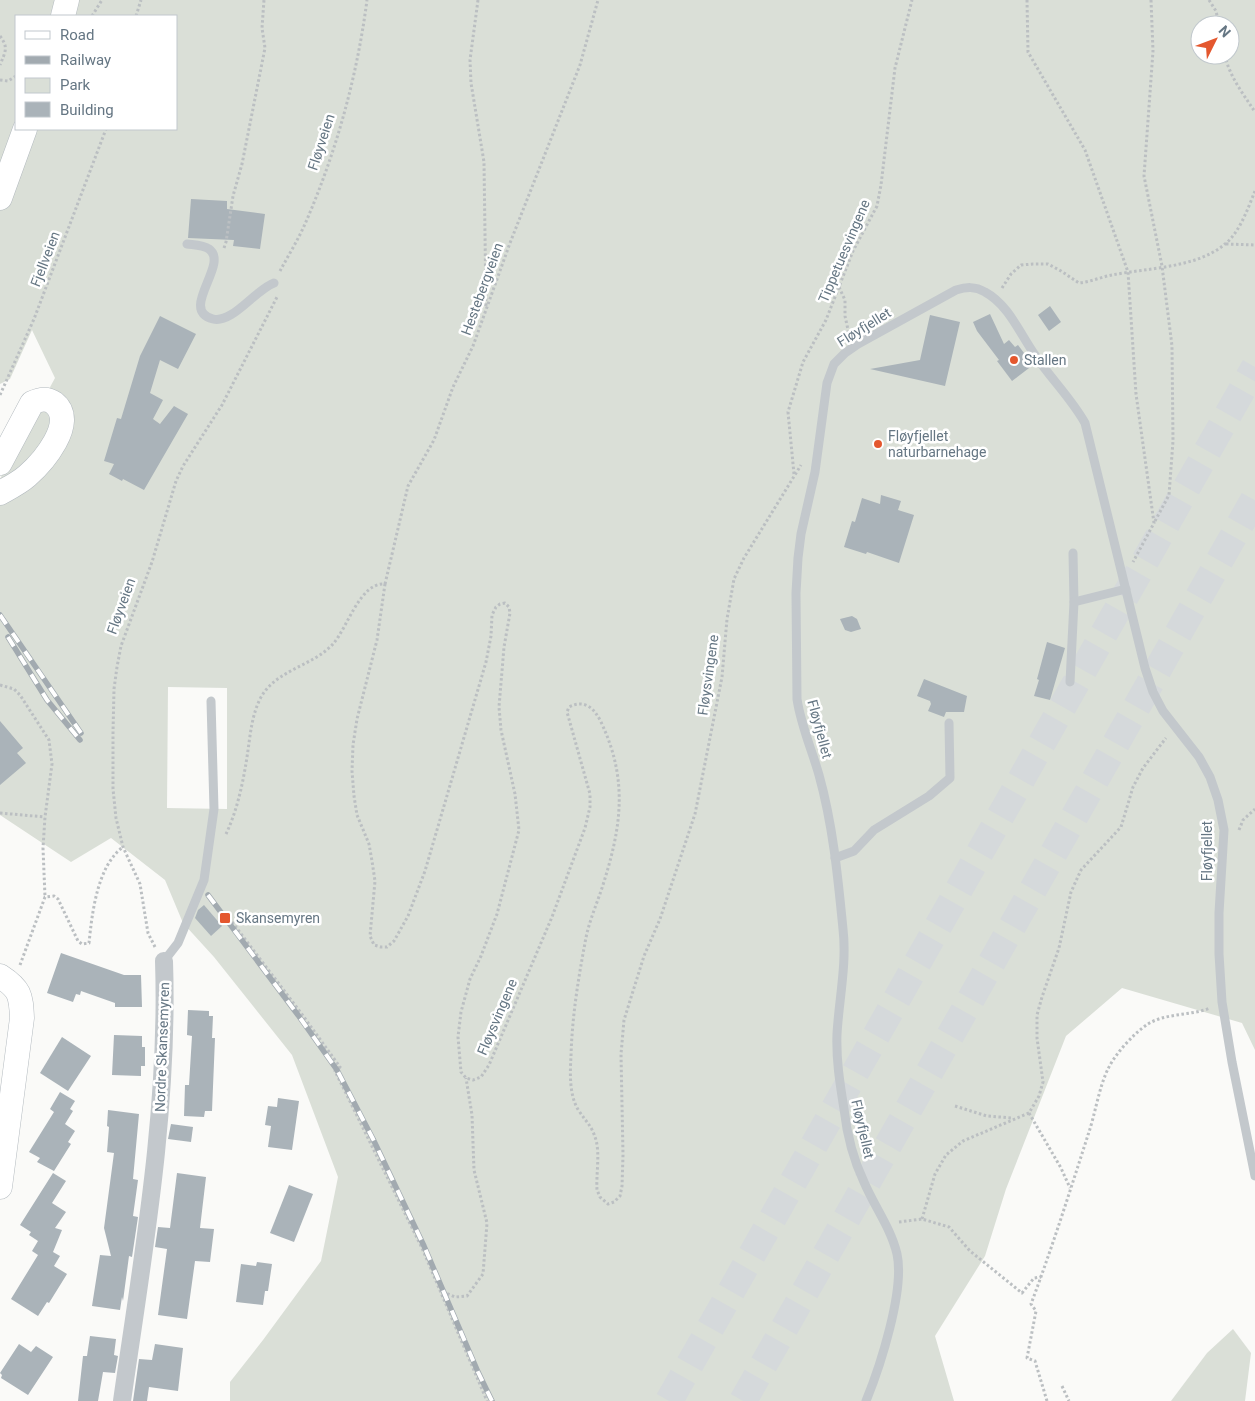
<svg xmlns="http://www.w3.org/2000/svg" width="1255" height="1401" font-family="Roboto,sans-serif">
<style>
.green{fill:#dadfd7;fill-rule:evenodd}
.building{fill:#aab3b9}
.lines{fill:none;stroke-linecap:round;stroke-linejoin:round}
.highway-tunnel{stroke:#d5d9db;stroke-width:28;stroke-dasharray:28 14;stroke-linecap:butt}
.secondary-casing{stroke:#b3babf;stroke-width:25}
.path{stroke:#bbbfc2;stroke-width:3;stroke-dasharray:2.5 2.5;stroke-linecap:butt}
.lane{stroke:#c3c8cc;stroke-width:9}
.street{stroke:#c3c8cc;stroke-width:18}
.secondary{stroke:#fff;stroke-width:24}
.rail-casing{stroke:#a2aab0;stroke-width:5.5}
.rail{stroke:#fff;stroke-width:4;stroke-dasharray:11;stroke-linecap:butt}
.poi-dot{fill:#e4572e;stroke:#fff;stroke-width:2}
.labels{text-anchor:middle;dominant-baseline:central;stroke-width:5;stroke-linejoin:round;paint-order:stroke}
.street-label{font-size:14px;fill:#657683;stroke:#fff}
.poi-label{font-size:14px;fill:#657683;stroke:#fff;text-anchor:start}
</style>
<rect width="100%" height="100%" fill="#fafaf8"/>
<g class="green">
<path d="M 0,0 L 1255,0 L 1255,1050 L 1242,1023 L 1122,988 L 1066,1036 L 1006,1189 L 985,1256 L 935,1336 L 954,1401 L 230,1401 L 230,1382 L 263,1340 L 321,1261 L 338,1177 L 292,1055 L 214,957 L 183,923 L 165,880 L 111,838 L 71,862 L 0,815 L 0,479 L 55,378 L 32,330 L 10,379 L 0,384 ZM 16,16 L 176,16 L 176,129 L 16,129 ZM 1200,25 L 1230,25 L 1230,55 L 1200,55 ZM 168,687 L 227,688 L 227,809 L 167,808 Z"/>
<polygon points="1233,1329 1251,1353 1245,1401 1171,1401 1207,1353"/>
</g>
<g class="building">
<polygon points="191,199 227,201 227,209 265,214 260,249 233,246 234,240 188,238"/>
<polygon points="1050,306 1061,322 1049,331 1038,315"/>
<polygon points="990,314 1004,344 1009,340 1015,347 1018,345 1033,365 1012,381 997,361 999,360 977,331 973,322"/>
<polygon points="930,315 960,322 945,386 870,369 920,360"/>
<polygon points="160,316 196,334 178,369 160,360 150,393 163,400 153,419 160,424 174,406 188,414 144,490 123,479 122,481 109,474 114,464 104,461 117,418 121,419 140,356"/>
<polygon points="881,495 901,501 898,510 914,515 899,563 867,552 866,554 844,547 852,521 855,522 862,498 880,504"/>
<polygon points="852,616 857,619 861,629 851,632 845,630 840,619"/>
<polygon points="1047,642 1065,648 1050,700 1034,696 1039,680 1037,679"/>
<polygon points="924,679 967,696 964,712 946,712 944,717 928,711 931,704 930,701 917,696"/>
<polygon points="0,721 23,748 17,753 26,763 0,785"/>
<polygon points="204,905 222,926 211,936 195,918 198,910"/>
<polygon points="61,953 124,975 141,975 142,1007 115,1007 115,1003 81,991 80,995 76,994 73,1002 47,993"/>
<polygon points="188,1010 209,1011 209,1016 213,1016 212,1038 215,1038 212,1111 205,1111 204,1117 184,1116 185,1085 189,1085 192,1036 187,1035"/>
<polygon points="114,1035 142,1036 142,1047 145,1047 145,1066 141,1066 141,1076 112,1075"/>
<polygon points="62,1037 91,1056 68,1091 40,1073"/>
<polygon points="60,1092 75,1101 70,1109 73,1111 65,1124 75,1131 68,1142 71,1144 54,1171 37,1162 40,1158 29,1152 54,1112 50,1109"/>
<polygon points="278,1098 299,1101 292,1150 268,1147 271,1126 265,1125 268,1106 277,1107"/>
<polygon points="108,1110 139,1114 133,1179 138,1180 133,1216 138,1217 132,1257 129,1256 123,1301 122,1297 120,1310 92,1306 100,1255 111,1256 104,1228 114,1153 107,1152 109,1127 107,1126"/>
<polygon points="171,1124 193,1127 191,1142 168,1139"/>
<polygon points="53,1173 66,1181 52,1203 66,1212 55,1228 62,1230 53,1252 60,1256 54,1266 67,1274 49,1303 47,1302 38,1316 11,1299 38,1255 32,1251 38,1241 29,1235 31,1232 20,1225"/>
<polygon points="177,1173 206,1177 200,1228 214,1229 210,1262 195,1261 187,1319 158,1315 167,1249 155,1247 158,1227 170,1228"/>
<polygon points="289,1185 313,1194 294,1242 270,1233"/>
<polygon points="257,1262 272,1264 268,1291 265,1291 263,1305 236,1302 241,1264 256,1266"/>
<polygon points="90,1336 116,1339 114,1355 118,1356 115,1373 103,1372 98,1401 78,1401 83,1356 87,1356"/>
<polygon points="19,1344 31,1352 36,1346 53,1357 28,1395 1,1378 2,1375 0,1373"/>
<polygon points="155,1344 183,1348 178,1391 149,1387 147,1401 133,1401 139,1359 152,1360"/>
</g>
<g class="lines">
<g class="highway-tunnel">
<polyline points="669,1401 1255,367"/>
<polyline points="743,1401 1255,498"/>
</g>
<defs>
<g id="secondary">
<polyline points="63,16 67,0"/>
<polyline points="0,198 25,129"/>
<path d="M 0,463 L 32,403 C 40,399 47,398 54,403 C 78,422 42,463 27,476 C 19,483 9,488 0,493"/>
<path d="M 0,976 C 20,989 21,995 22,1018 L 0,1187"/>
</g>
</defs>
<use href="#secondary" class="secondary-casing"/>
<g class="path">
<polyline points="478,0 470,60 471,83 484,162 486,306"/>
<polyline points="1027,0 1028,52 1085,150 1128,272 1136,394 1154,523 1133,562"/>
<polyline points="1151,0 1153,51 1144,176 1162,266 1172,346 1173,441 1169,495 1154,523"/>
<polyline points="1209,0 1216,11 1219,25"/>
<polyline points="92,16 102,0"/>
<polyline points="136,16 141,0"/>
<path d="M 0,36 C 9,48 5,52 0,65"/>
<path d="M 1225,55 C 1229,76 1244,95 1255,112"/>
<polyline points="0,80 8,81 16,76"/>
<polyline points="1226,244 1255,245"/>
<polyline points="224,248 226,242 233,196 242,164 265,48 262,28 264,0"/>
<path d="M 280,271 C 288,256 298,240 305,224 C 336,153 357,77 367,0"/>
<polyline points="839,287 845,300 845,316 849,334"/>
<path d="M 1002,288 L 1011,274 L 1021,265 L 1033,264 L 1048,264 L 1061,271 L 1079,283 C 1090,282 1101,277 1112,275 C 1147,268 1197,268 1225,244 C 1240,232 1248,208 1255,191"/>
<polyline points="0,395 34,319 106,129"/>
<polyline points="794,474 788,412 803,362 826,320 853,251 877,206 881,185 895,68 912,0"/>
<polyline points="385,584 408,486 434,440 453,387 473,346 510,243 580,65 598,0"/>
<polyline points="0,685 14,689 20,695 49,740 52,764 45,817 43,848 45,897"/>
<polyline points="0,813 45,817"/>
<polyline points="1239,830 1243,820 1255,809"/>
<path d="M 226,834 C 237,811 243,783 247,757 C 250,738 251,719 259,701 C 273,670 312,667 333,644 C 348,627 360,582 385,584 L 377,640 L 357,719 L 353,745 L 352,771 L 354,796 L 357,815 L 369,844 L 372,861 L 375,881 L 370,936 L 374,945 L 381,947 L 387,947 L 394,941 L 408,916 L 425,871 L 486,662 L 491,636 L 492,615 L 496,607 L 500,604 L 505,603 L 509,607 L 510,613 L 504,647 L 499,707 L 501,730 L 515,794 L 519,830 L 497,914 L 481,956 L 470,979 L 461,1012 L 458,1037 L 461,1072 L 466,1078 L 473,1080 L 481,1077 L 489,1065 L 552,917 L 585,828 L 590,807 L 590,794 L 567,712 L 569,707 C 585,699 594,708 601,722 C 629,781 621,829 602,888 C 596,906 588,924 585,943 C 578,980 572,1018 571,1056 C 570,1073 569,1096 579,1111 C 587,1123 592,1126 596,1140 C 600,1155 596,1174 597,1190 L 600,1197 L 608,1204 L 614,1202 L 620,1196 L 622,1186 L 623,1155 L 621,1054 L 624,1020 L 644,956 L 660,919 L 695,814 L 722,677 L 727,619 L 734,579 L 744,558 L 801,465"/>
<polyline points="232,922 301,1013 340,1067 335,1071 422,1248 487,1401"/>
<polyline points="155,947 148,933 140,884 123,847 116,818 113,789 113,733 114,689 117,667 121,646 152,562 176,481 183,466 222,405 277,297"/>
<path d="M 20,965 L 45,897 L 54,896 L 58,899 L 78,941 L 82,944 L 89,943 C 92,914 97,866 123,847"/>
<polyline points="955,1106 987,1116 1012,1118"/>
<polyline points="1029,1113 1061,1168 1070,1188"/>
<polyline points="922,1219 935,1174 946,1155 963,1141 1029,1113 1039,1096 1043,1082 1037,1038 1037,1015 1042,997 1059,948 1071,892 1081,870 1121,827 1133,787 1143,768 1166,738"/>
<polyline points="899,1222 922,1219 949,1227 970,1251 1022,1293 1034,1278 1041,1277"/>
<polyline points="443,1297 448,1294 455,1297 467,1296 483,1274 487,1223 474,1170 472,1115 466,1078"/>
<polyline points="1062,1386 1069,1401"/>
<path d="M 1047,1401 L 1035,1361 L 1027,1358 L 1036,1311 L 1031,1304 C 1052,1248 1070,1191 1088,1135 C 1095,1115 1099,1087 1108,1069 C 1115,1054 1134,1033 1148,1024 C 1165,1013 1190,1016 1210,1008"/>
</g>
<g class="lane">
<path d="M 187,244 C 194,245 203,245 209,249 C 230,264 178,310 213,319 C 232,324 255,290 274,283"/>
<polyline points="1073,553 1074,602"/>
<polyline points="1070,682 1074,602 1126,589"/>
<polyline points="835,858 854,851 874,830 929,796 950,778 949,723"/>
<polyline points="164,961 178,943 204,880 214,809 211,701"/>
<path d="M 866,1401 C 880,1367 905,1290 897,1254 C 891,1228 874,1206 864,1182 C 853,1159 847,1135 844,1109 C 840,1084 836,1060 837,1034 C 839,999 847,964 843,929 C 838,878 833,825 819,775 C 812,750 801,726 797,699 L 796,593 L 798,558 L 801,534 L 815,472 L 827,383 L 834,364 L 845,353 L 858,344 L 956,290 C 966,287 975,286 985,292 C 1009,305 1020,334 1035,355 C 1051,379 1071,398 1085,423 L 1145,668 L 1153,692 L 1163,711 L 1199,757 L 1210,777 L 1218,800 L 1224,830 L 1219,913 L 1219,954 L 1222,1002 L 1232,1062 L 1255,1176"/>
</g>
<path class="street" d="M 122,1401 C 143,1255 169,1109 164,961"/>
<use href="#secondary" class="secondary"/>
<defs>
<g id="rail">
<polyline points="0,615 81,733"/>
<polyline points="8,637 47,700 80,740"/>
<polyline points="208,895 298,1015 337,1070 373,1139 424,1246 478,1372 492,1401"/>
</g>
</defs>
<use href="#rail" class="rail-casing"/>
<use href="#rail" class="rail"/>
</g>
<g class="poi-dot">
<circle cx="1014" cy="360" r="5"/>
<circle cx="878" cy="444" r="5"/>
<rect x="219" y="912" width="12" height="12" rx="2.5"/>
</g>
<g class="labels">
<g class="street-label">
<text transform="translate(321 142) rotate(-72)">Fløyveien</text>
<text transform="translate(844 251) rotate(-67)">Tippetuesvingene</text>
<text transform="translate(45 259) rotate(-69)">Fjellveien</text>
<text transform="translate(482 289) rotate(-70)">Hestebergveien</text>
<text transform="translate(864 327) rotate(-32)">Fløyfjellet</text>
<text transform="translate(121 606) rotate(-70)">Fløyveien</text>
<text transform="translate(708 675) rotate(-82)">Fløysvingene</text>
<text transform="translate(820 729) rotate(75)">Fløyfjellet</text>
<text transform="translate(1207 851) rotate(-90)">Fløyfjellet</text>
<text transform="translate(497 1017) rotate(-67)">Fløysvingene</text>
<text transform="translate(162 1047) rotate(-88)">Nordre Skansemyren</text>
<text transform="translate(863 1129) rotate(77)">Fløyfjellet</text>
</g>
<g class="poi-label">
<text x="1024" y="360">Stallen</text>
<text x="888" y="436">Fløyfjellet<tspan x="888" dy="16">naturbarnehage</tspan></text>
<text x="236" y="918">Skansemyren</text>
</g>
</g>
<rect x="15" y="15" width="162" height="115" fill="#ffffff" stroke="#c1c8cd"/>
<rect x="25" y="31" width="25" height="8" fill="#ffffff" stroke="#c1c8cd"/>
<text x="60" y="40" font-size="15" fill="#657683">Road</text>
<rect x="25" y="56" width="25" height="8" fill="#a2aab0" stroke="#c1c8cd"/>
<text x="60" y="65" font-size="15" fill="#657683">Railway</text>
<rect x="25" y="78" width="25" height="15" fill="#dadfd7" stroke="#c1c8cd"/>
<text x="60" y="90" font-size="15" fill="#657683">Park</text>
<rect x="25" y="102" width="25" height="15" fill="#aab3b9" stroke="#c1c8cd"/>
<text x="60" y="115" font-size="15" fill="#657683">Building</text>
<g transform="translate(1215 40) rotate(48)"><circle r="24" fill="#ffffff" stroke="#c1c8cd"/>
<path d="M0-4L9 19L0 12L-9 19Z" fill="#e4572e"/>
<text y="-8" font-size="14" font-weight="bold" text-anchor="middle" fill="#657683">N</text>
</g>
</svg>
